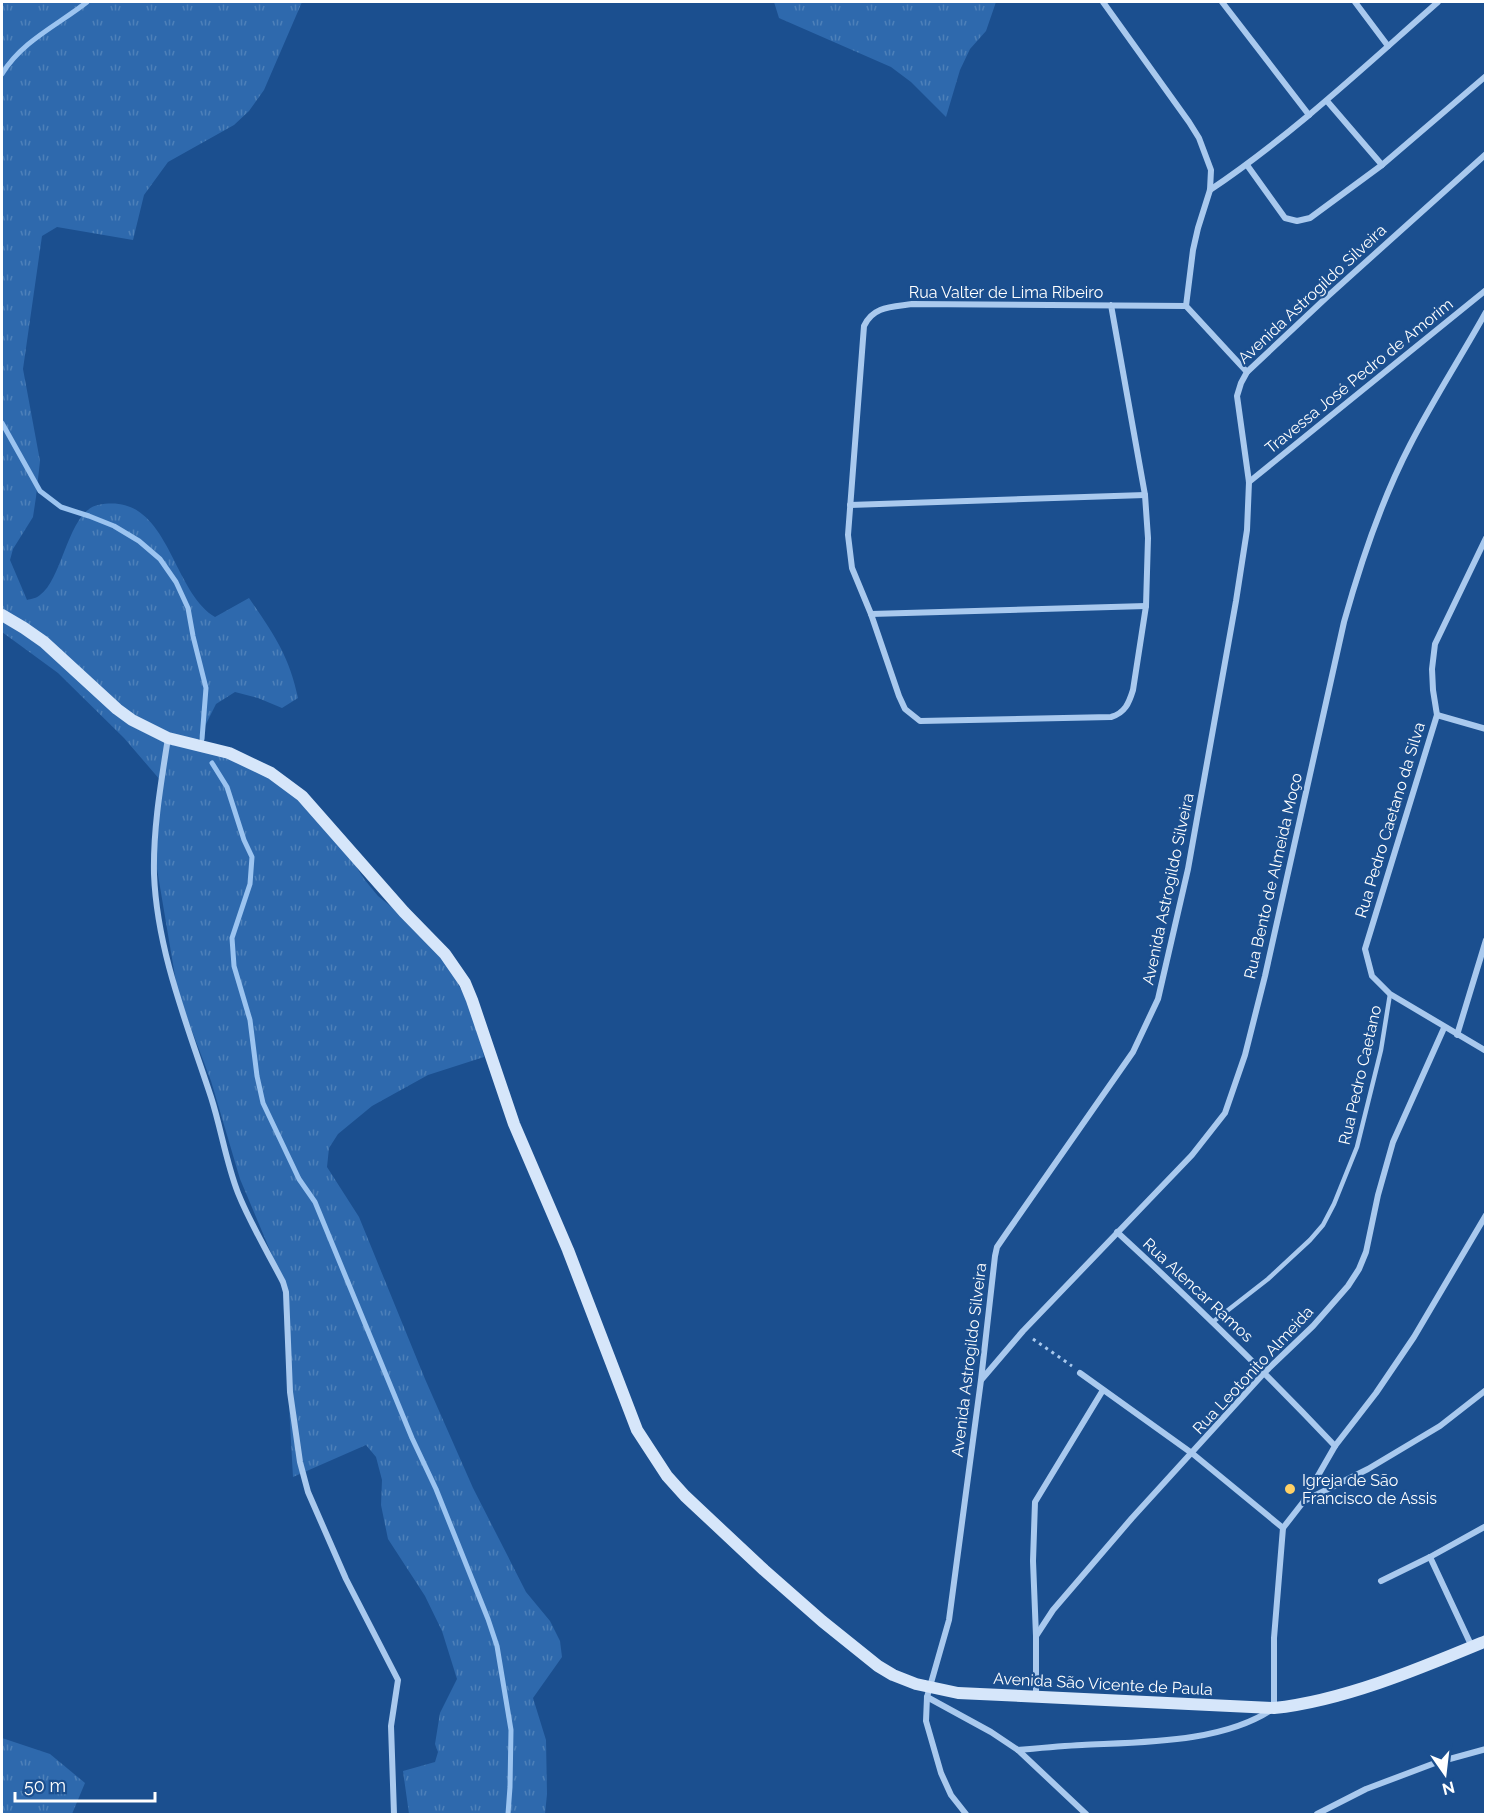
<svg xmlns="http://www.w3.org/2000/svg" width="1487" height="1816" font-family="Raleway,sans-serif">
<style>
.grass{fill:url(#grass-tufts)}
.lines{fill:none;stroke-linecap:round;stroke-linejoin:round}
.stream{stroke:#9cc4f0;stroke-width:5}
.path{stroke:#a9c9ee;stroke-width:3;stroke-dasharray:3 4.5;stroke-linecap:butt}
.lane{stroke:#a9c9ee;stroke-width:4.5}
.street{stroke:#a9c9ee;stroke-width:6}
.secondary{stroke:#d6e6fa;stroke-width:12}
.poi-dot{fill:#ffd166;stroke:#1b4f8f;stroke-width:2}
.labels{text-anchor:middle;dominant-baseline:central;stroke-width:4.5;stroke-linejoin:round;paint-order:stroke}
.street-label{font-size:16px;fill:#fff;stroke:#1b4f8f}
.poi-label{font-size:16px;fill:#fff;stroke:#1b4f8f;text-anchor:start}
</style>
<defs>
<pattern id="grass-tufts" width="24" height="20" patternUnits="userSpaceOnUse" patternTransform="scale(1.5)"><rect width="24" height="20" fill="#2e69ad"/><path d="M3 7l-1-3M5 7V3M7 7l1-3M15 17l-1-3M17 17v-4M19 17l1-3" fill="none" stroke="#4d80b9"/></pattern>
</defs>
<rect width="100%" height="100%" fill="#1b4f8f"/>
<g class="grass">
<path d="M 2,2 L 302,2 L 264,90 L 249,111 L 234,125 L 168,162 L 144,195 L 133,240 L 57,227 L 42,236 L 23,369 L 40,461 L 36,497 L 33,517 L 13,549 L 10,560 L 27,600 C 31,599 37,598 40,595 C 63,579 68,511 98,505 C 169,490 170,590 215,617 L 249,598 C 273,633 289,655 298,698 L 282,708 L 258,698 L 235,692 L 216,704 L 196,744 L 285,781 L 346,850 L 364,879 L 378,896 L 415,926 L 445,959 L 475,1016 L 484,1057 L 428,1075 L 372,1106 L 338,1134 L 329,1148 L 327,1167 L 359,1217 L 425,1379 L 473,1488 L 526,1592 L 550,1621 L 560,1641 L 562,1657 L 533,1698 L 546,1740 L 547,1794 L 545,1814 L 409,1814 L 403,1771 L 435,1762 L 438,1752 L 435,1744 L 440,1713 L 457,1679 L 442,1631 L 425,1596 L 388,1539 L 381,1505 L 382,1480 L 376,1457 L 366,1445 L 293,1477 L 282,1279 L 240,1179 L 211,1081 L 178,994 L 156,863 L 161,781 L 124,738 L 58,673 L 2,632 Z"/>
<polygon points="774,2 996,2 986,31 970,49 960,70 946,117 911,82 891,67 779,18"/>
<polygon points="2,1738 50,1754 85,1783 72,1814 2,1814"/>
</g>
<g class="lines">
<g class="stream">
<path d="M 2,74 C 22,41 58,25 87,2"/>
<polyline points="2,423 40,491 61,507 89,516 114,526 139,541 160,559 176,582 188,608 193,636 206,688 202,739"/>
<polyline points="212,763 227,787 244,840 252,857 250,884 232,938 234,966 250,1020 257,1076 263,1103 299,1179 315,1202 412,1438 436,1489 488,1619 497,1646 511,1730 510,1787 508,1814"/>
</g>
<polyline class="path" points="1033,1339 1072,1366"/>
<polyline class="lane" points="1214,1321 1268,1279 1310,1240 1323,1225 1334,1204 1357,1147 1381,1050 1390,994"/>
<g class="street">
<polyline points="1103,2 1189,122 1199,138 1211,170 1210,190 1198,228 1193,250 1186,306 1247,372"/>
<polyline points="1222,2 1309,115"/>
<polyline points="1355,2 1388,46"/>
<polyline points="1327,101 1382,165"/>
<polyline points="1247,165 1285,218 1297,221 1310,218 1382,165 1486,76"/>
<path d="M 1210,190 C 1292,135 1364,67 1438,2"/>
<path d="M 1111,305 L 1145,495 L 1148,538 L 1146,606 L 1133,690 C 1129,703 1125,713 1111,717 L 920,721 L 905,709 L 899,696 L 871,614 L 852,568 L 848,535 L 864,326 C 873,306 892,307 912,304 L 1186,306"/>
<polyline points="1249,482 1486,290"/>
<polyline points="850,505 1145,495"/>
<polyline points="1486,538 1435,644 1432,669 1433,690 1437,715 1365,949 1372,976 1390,994 1486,1051"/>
<polyline points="871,614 1146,606"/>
<polyline points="1437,715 1486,729"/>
<path d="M 168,738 C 161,783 153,828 154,874 C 157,951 187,1024 211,1097 C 221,1128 226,1162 238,1193 C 250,1223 268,1253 283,1282 L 286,1292 L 290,1392 L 300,1462 L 308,1492 L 346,1579 L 398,1680 L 391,1726 L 394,1814"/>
<polyline points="1457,1035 1486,940"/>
<path d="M 1117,1232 C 1193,1302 1264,1371 1335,1446"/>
<polyline points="1080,1373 1193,1454 1283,1528"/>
<path d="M 982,1379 L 1023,1331 L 1192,1155 L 1225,1113 L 1245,1055 L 1265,976 L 1344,622 C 1361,561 1381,501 1410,445 C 1433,400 1461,357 1486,312"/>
<polyline points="1304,1500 1335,1446 1376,1393 1414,1337 1486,1215"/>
<polyline points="1430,1557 1472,1647"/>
<polyline points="1381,1581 1430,1557 1486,1526"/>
<polyline points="1036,1636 1033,1561 1035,1502 1103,1390"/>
<polyline points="1036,1696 1036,1636 1053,1610 1132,1518 1265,1372 1313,1326 1348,1286 1359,1269 1366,1252 1378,1195 1393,1142 1444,1028"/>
<polyline points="927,1697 991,1732 1018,1750 1086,1814"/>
<path d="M 1018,1750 C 1040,1748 1061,1746 1082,1745 C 1142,1742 1224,1743 1274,1708 L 1274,1638 L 1283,1528 L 1304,1501 L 1368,1469 L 1440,1426 L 1486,1390"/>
<polyline points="966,1814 951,1795 941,1773 926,1721 927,1697 949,1620 981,1380 995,1256 997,1247 1008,1231 1133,1052 1158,999 1188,869 1236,601 1247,530 1249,482 1237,396 1241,383 1247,372 1328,296 1486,154"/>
<polyline points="1317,1814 1366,1789 1435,1763 1486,1749"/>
</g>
<path class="secondary" d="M 2,615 L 24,628 L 44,642 L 117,709 L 132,720 L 168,738 L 229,753 L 271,773 L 302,796 L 404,912 L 445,954 L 465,983 L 472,1000 L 514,1124 L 568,1250 L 637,1430 L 667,1476 L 685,1496 L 764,1570 L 822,1621 L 878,1666 L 893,1675 L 916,1684 L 958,1693 L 1274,1708 C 1343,1701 1421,1668 1486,1641"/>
</g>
<circle class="poi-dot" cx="1290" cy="1489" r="6"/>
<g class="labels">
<g class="street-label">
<text x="1006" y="292">Rua Valter de Lima Ribeiro</text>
<text transform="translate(1312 294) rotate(-43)">Avenida Astrogildo Silveira</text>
<text transform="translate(1359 376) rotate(-39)">Travessa José Pedro de Amorim</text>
<text transform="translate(1390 820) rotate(-73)">Rua Pedro Caetano da Silva</text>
<text transform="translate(1273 876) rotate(-77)">Rua Bento de Almeida Moço</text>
<text transform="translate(1168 889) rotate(-78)">Avenida Astrogildo Silveira</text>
<text transform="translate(1360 1075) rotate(-77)">Rua Pedro Caetano</text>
<text transform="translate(1198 1290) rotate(43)">Rua Alencar Ramos</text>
<text transform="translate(969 1360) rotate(-83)">Avenida Astrogildo Silveira</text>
<text transform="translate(1253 1370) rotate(-47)">Rua Leotonito Almeida</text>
<text transform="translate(1103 1684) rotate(3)">Avenida São Vicente de Paula</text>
</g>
<g class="poi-label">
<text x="1302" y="1480">Igreja de São<tspan x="1302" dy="18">Francisco de Assis</tspan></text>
</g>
</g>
<rect width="1487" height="1816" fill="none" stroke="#ffffff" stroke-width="6"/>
<g transform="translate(1445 1774) rotate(166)" stroke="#1b4f8f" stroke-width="4.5" paint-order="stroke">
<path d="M0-4.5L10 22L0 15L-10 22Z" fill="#ffffff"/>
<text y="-9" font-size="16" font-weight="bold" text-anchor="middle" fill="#ffffff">N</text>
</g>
<path d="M15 1792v9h140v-9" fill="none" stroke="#ffffff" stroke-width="3"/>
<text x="24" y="1792" font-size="18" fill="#ffffff" stroke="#1b4f8f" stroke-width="4.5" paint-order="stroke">50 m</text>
</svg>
